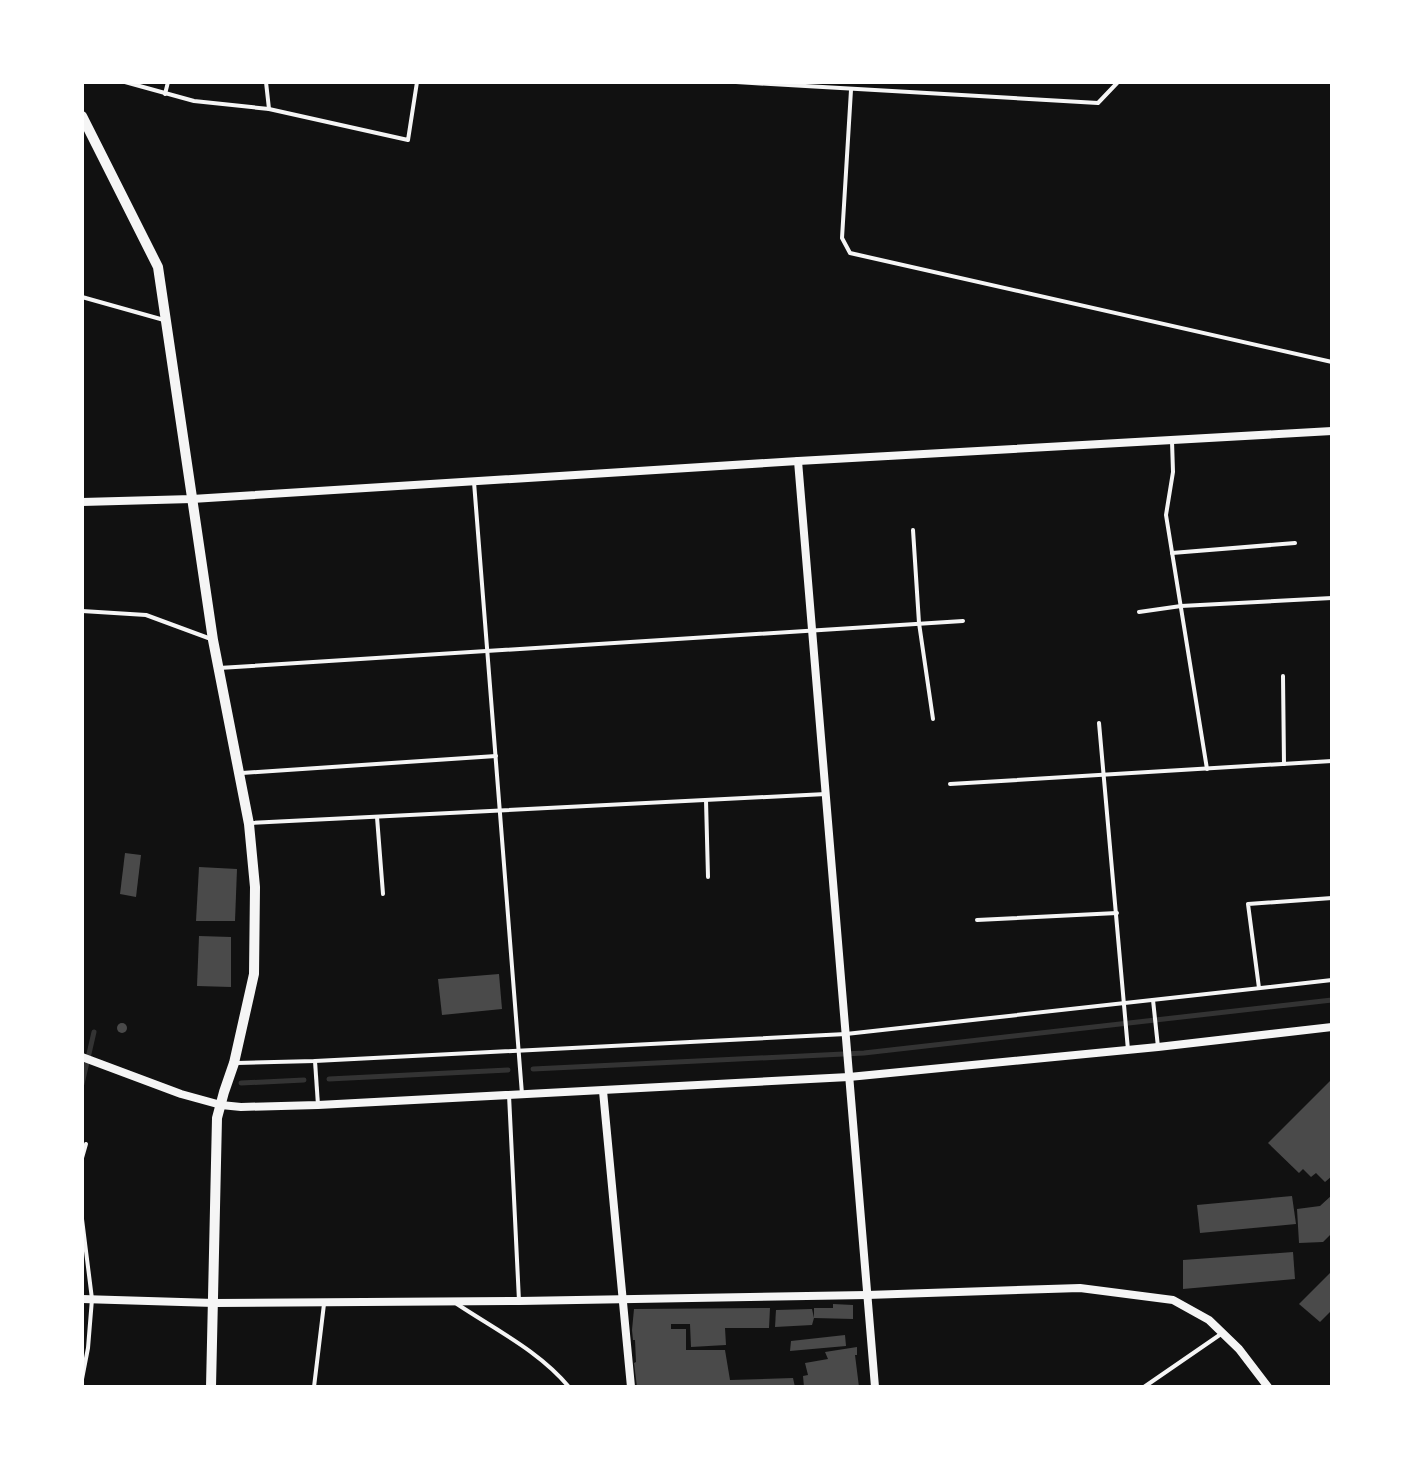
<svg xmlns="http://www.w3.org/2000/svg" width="1414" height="1469" font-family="Arial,sans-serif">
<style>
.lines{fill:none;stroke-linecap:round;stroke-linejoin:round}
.stream{stroke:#333;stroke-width:5}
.building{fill:#4a4a4a}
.service{stroke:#f5f5f5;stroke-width:4}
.minor{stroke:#f5f5f5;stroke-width:8}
.tertiary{stroke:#f5f5f5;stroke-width:10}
</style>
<rect width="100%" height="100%" fill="#111"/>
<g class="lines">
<g class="stream">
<polyline points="533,1069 864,1053 1332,1000"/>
<polyline points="329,1079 508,1070"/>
<polyline points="241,1083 304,1080"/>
<polyline points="82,1084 94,1032"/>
</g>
</g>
<g class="building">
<polygon points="125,853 141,855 136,897 120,894"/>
<polygon points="199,867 237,869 235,921 196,921"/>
<polygon points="199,936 231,937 231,987 197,986"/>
<polygon points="499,974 502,1009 442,1015 438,979"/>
<circle cx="122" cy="1028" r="5"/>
<polygon points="1332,1079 1332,1176 1325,1182 1316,1173 1311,1177 1303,1169 1299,1173 1268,1143"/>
<polygon points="1332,1195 1332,1233 1323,1242 1299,1243 1297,1209 1320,1206"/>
<polygon points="1292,1196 1296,1224 1200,1233 1197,1205"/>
<polygon points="1293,1252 1295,1279 1183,1289 1183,1260"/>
<polygon points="1332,1271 1332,1310 1320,1322 1299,1304"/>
<polygon points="833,1304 853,1305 853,1319 814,1318 814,1308 833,1308"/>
<polygon points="770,1308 769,1328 725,1328 726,1345 691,1347 690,1324 671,1324 671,1329 686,1329 686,1350 725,1350 730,1380 793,1378 795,1387 637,1387 634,1363 636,1362 635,1340 633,1340 632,1330 634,1309"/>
<polygon points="812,1309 814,1318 812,1325 775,1327 776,1310"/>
<polygon points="845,1335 846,1346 790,1351 791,1341"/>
<polygon points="857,1347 857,1355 855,1355 859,1387 804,1387 803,1376 808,1375 805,1363 828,1359 825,1352"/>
</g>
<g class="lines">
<g class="service">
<polyline points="125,82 194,101 269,109 408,140 417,82"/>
<polyline points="266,82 269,109"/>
<polyline points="736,82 1098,103 1118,82"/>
<polyline points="851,90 842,238 850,253 1332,362"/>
<polyline points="165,94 168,82"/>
<polyline points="82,297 164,320"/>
<polyline points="1172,441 1173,472 1166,515 1207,769"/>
<polyline points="474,482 522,1094"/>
<polyline points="913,530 919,623 933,719"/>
<polyline points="1172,553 1295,543"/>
<polyline points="82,611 146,615 211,639"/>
<polyline points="1139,612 1181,606 1332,598"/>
<polyline points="219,668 963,621"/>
<polyline points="1283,676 1284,764"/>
<polyline points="1099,723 1128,1050"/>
<polyline points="242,773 496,756"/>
<polyline points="950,784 1332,761"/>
<polyline points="706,800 708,877"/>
<polyline points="377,817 383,894"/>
<polyline points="249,823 826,794"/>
<polyline points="977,920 1117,913"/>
<polyline points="1259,988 1248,904 1332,898"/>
<polyline points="1153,1000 1158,1047"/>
<polyline points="315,1061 318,1105"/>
<polyline points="237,1063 315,1061 846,1034 1332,980"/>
<polyline points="509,1095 519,1301"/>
<polyline points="82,1158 86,1144"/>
<polyline points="82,1184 82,1219 92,1299 88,1348 82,1379"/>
<path d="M 457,1304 C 496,1330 539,1351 569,1387"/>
<polyline points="314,1387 324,1304"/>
<polyline points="1144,1387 1221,1334"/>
</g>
<g class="minor">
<polyline points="798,461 875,1387"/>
<polyline points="82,502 192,499 798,461 1332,431"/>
<polyline points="82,1057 181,1094 221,1105 241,1107 318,1105 849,1077 1158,1047 1332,1027"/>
<polyline points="603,1091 631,1387"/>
<polyline points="82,1299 214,1303 519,1301 867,1295 1080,1288 1173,1300 1209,1320 1239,1349 1268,1387"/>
</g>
<polyline class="tertiary" points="82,116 158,267 213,640 249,824 255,887 254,974 234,1063 224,1092 217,1118 211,1387"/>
</g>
<rect width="1414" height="1469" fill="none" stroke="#ffffff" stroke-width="168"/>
</svg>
